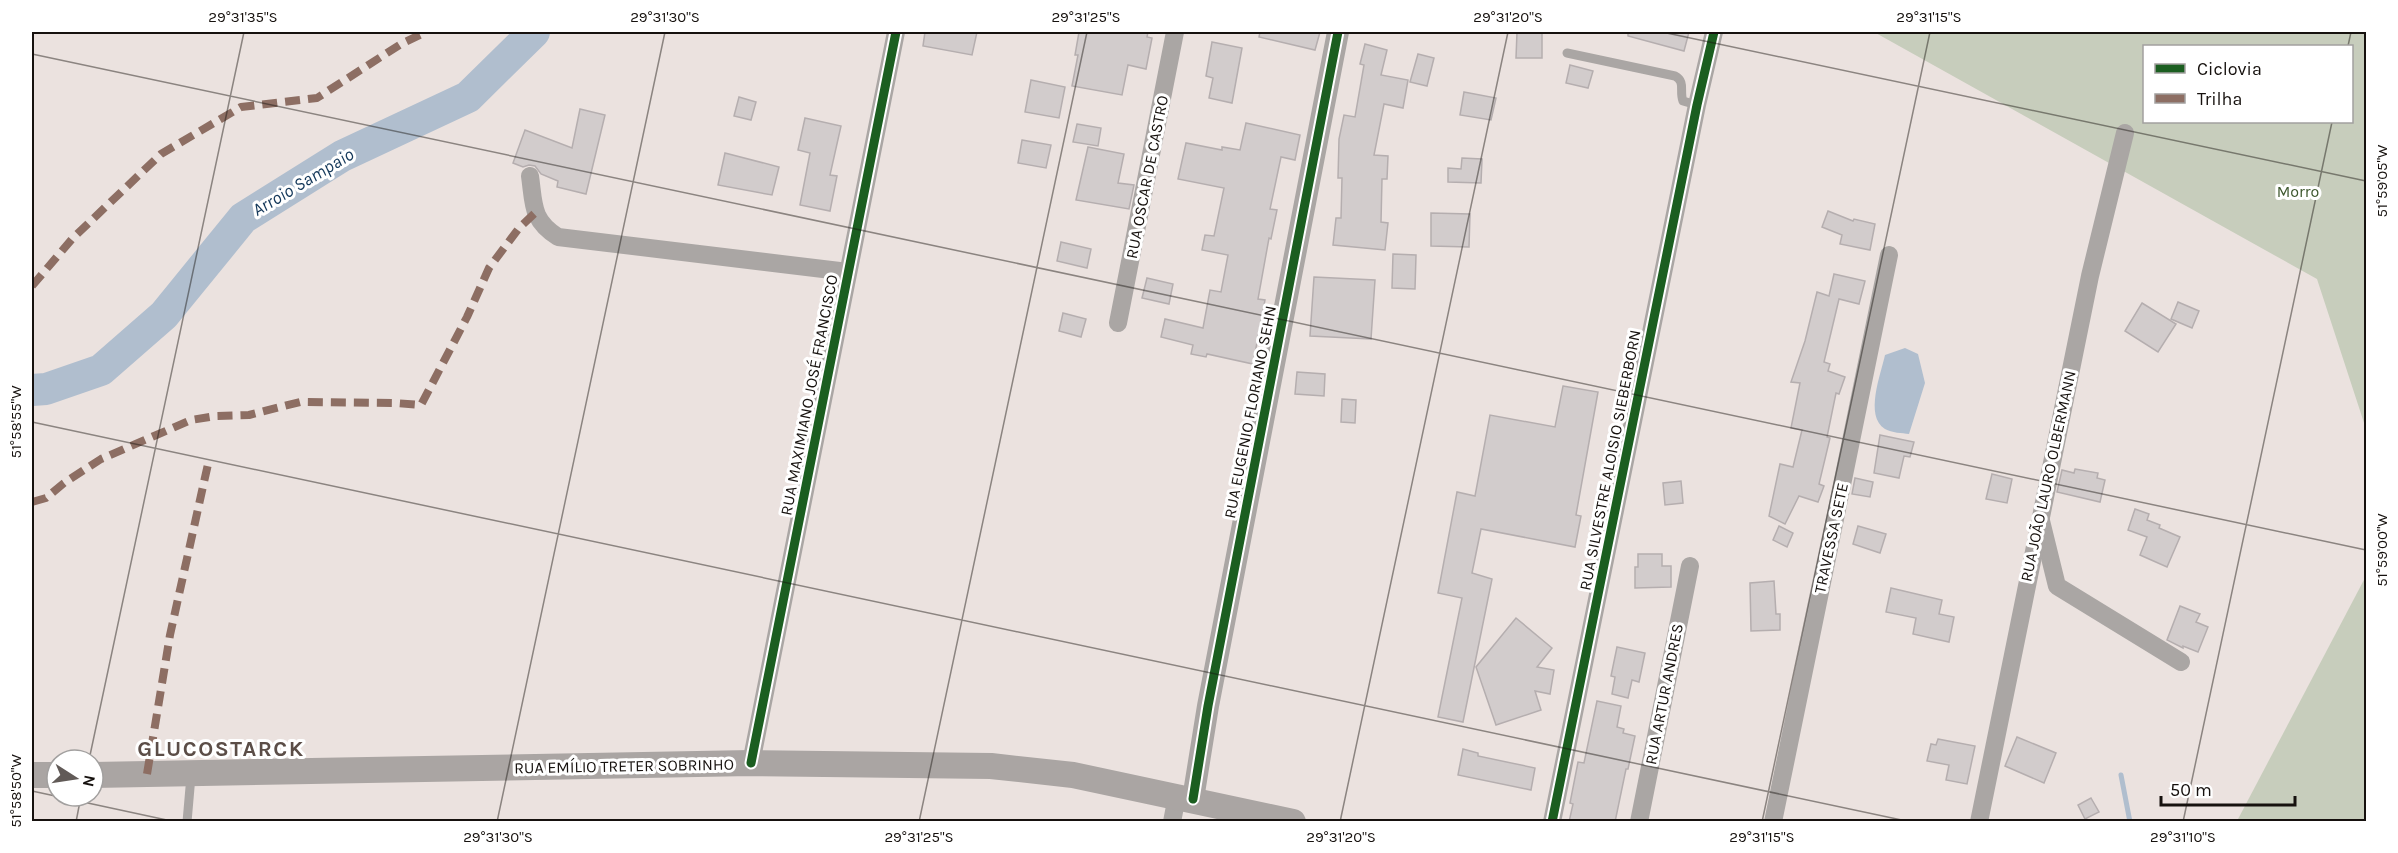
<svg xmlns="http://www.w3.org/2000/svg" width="2398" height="853" font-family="Karla,sans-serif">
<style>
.forest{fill:#c7cdbc;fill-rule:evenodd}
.water{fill:#b0bece}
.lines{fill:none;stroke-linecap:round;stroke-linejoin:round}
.stream{stroke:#b0bece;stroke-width:5}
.river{stroke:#b0bece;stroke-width:32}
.building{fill:#d2cccc;stroke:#b5aeaf;stroke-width:1.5}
.service{stroke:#aaa6a4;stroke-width:9}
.minor{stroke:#aaa6a4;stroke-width:18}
.tertiary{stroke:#aaa6a4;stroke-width:22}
.secondary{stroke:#aaa5a3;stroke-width:26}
.quiet{stroke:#8d6e63;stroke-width:8;stroke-dasharray:15 8;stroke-linecap:butt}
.cycleway-casing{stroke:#fff;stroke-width:13}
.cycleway{stroke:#1b5e20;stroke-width:9}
.ticks{fill:none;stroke:#16110e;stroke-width:1.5;stroke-opacity:0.45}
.labels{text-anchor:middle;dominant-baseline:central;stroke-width:6;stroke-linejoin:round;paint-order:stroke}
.street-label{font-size:16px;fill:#16110e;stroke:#fff}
.park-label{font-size:16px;fill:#3d572d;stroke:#fff}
.water-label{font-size:18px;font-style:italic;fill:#133759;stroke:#fff}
.district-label{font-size:22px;font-weight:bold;letter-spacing:1.5px;fill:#5b4d47;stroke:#fff}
.neatline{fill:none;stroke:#16110e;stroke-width:2}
.ticks-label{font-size:15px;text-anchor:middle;fill:#16110e}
</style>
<rect width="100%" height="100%" fill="#ebe2df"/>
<g class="forest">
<path d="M 1874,32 L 2366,32 L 2366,429 L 2317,279 ZM 2144,46 L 2352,46 L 2352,122 L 2144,122 Z"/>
<polygon points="2366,576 2366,821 2237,821"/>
</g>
<path class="water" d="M 1905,348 L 1918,354 L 1925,383 L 1909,434 C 1902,433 1892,433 1885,429 C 1864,416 1881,374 1885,355 Z"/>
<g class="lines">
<polyline class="stream" points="2121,775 2130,822"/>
<polyline class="river" points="32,390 46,389 101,370 164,315 243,218 342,156 468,97 534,32"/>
</g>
<g class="building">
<polygon points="925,32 977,32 972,55 923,46"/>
<polygon points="1079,32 1148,32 1147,37 1152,38 1146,69 1128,65 1122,95 1072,86 1078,55 1075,55"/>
<polygon points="1260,32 1320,32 1315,50 1259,37"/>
<polygon points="1517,32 1542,32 1542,58 1516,58"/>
<polygon points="1628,32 1689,32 1684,51 1628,36"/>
<polygon points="1212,42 1242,48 1232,103 1209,98 1213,78 1206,76"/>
<polygon points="1365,44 1387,50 1381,75 1408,80 1403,108 1384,104 1374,155 1388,156 1387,179 1382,179 1381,222 1388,223 1385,250 1333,245 1336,218 1341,218 1342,178 1338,178 1339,139 1344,115 1355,117 1364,65 1360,64"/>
<polygon points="1418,54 1434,58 1427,86 1410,82"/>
<polygon points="1570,65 1593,71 1588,88 1566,83"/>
<polygon points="1031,80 1065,87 1059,118 1025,112"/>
<polygon points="1464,92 1496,98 1491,120 1460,115"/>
<polygon points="739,97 756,102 751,120 734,116"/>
<polygon points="580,109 605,115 586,194 557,187 558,181 541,174 535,166 529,165 523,167 513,163 525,130 572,148"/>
<polygon points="805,118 841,126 830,175 837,176 830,211 800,205 810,153 798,150"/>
<polygon points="1246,123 1300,135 1295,160 1281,157 1270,209 1277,210 1271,239 1269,238 1258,299 1265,300 1253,364 1207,354 1206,357 1191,354 1193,345 1161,337 1165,319 1203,328 1210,290 1221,292 1228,255 1202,250 1205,235 1214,236 1224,188 1178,179 1186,143 1222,150 1222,147 1240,150"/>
<polygon points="1077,124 1101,128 1098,146 1073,142"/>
<polygon points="1022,140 1051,145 1046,168 1018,163"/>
<polygon points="1088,147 1124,154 1118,183 1134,185 1129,209 1076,200"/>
<polygon points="725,153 779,167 772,195 718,185"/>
<polygon points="1462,158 1482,159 1481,183 1448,182 1448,168 1461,169"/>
<polygon points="1828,211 1853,221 1854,219 1875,224 1870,250 1840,244 1842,235 1822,227"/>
<polygon points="1431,213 1470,214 1469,247 1431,246"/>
<polygon points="1061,242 1091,249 1087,268 1057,261"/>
<polygon points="1393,254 1416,255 1415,289 1392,288"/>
<polygon points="1834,274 1865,281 1859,304 1839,299 1824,362 1830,364 1828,371 1845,377 1839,394 1836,393 1827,437 1830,438 1819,484 1824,486 1818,502 1799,496 1785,524 1769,516 1780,464 1793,467 1802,430 1791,428 1800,383 1791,382 1805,341 1817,292 1829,296"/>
<polygon points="1314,277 1375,280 1371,339 1310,336"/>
<polygon points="1147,278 1173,284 1169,304 1142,298"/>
<polygon points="2178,302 2199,311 2192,328 2171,319"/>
<polygon points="2142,303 2176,324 2158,352 2125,331"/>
<polygon points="1063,313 1086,319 1081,337 1059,331"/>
<polygon points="1297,372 1325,374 1324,396 1295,394"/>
<polygon points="1563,386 1598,392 1576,515 1581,516 1575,547 1481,529 1472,573 1492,579 1463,722 1438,717 1462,598 1438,593 1457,492 1475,496 1490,415 1555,427"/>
<polygon points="1342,399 1356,400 1355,423 1341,422"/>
<polygon points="1880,435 1914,442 1910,457 1904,456 1899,478 1874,473"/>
<polygon points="2075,469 2098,473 2097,478 2105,480 2100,502 2057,492 2062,470 2074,473"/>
<polygon points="1992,474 2012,479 2007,503 1986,499"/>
<polygon points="1855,478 1873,482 1870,497 1852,494"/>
<polygon points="1681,481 1683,503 1665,505 1663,483"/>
<polygon points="2135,509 2149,514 2147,520 2160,525 2159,528 2180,537 2167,567 2140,555 2147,537 2128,530"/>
<polygon points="1779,526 1793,533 1787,547 1773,540"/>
<polygon points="1858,526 1886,534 1880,553 1853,544"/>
<polygon points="1638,554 1662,554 1662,566 1671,566 1671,587 1635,588 1635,567 1638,567"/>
<polygon points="1774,581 1776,614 1780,614 1780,630 1751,631 1750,583"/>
<polygon points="1891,588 1942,600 1939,614 1954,617 1949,642 1913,634 1916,618 1886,612"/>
<polygon points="2180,606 2200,614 2196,622 2208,627 2198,652 2183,646 2183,648 2167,640"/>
<polygon points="1516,618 1552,648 1537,667 1554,670 1550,694 1535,691 1541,710 1496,725 1476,667"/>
<polygon points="1617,647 1645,653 1639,682 1632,680 1628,698 1612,694 1615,677 1611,676"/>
<polygon points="1597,701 1621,706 1617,727 1624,729 1623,733 1635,736 1628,769 1626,769 1615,822 1569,822 1573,804 1570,803 1578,762 1584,763"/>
<polygon points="2017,737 2056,753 2044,783 2005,766"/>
<polygon points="1938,739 1975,746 1967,784 1946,780 1949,765 1927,761 1931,744 1936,745"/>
<polygon points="1463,749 1478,753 1478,756 1535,768 1531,790 1458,775"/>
<polygon points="2091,798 2099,812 2085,819 2078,805"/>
</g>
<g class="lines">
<g class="service">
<path d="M 1567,53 L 1675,76 C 1686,82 1679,91 1683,101 L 1697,105"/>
<polyline points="187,822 191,776"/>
</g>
<g class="minor">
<path d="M 530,176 C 534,204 531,220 558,237 L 848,272"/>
<polyline points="1118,323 1175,32"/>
<polyline points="2041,521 2057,586 2181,662"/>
<polyline points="751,763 896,32"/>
<polyline points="1172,822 1177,796"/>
<polyline points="1552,822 1697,105 1714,32"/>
<polyline points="1639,822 1690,566"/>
<polyline points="1773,822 1889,255"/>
<polyline points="1979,822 2090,276 2125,133"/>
</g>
<polyline class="tertiary" points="1193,799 1208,706 1338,32"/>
<g class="secondary">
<polyline points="32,775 57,775"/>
<polyline points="93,775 751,763 991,766 1073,775 1293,822"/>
</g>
<g class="quiet">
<polyline points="32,286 72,239 161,154 241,107 317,98 401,44 426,32"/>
<polyline points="32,502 46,498 64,483 101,459 191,420 216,416 249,415 300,402 395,403 421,405 467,317 489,268 519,228 536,212"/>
<polyline points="147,774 170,635 208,464"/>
</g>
<defs>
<g id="cycleway">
<polyline points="751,763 896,32"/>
<polyline points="1193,799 1208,706 1338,32"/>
<polyline points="1552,822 1697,105 1714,32"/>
</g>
</defs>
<use href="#cycleway" class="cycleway-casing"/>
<use href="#cycleway" class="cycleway"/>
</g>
<path class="ticks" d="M 1662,32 L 2366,181M 2348,46 L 2351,32M 32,54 L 2366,550M 32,422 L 1911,822M 89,760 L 244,32M 32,791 L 176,822M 76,822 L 81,796M 497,822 L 665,32M 919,822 L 1087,32M 1340,822 L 1508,32M 1762,822 L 1930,32M 2183,822 L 2332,122"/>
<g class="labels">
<g class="street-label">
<text transform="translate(1147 177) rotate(-79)">RUA OSCAR DE CASTRO</text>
<text transform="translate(809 395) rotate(-79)">RUA MAXIMIANO JOSÉ FRANCISCO</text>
<text transform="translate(1250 412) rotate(-79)">RUA EUGENIO FLORIANO SEHN</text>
<text transform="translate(1610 460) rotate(-79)">RUA SILVESTRE ALOISIO SIEBERBORN</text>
<text transform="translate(2048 476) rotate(-78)">RUA JOÃO LAURO OLBERMANN</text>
<text transform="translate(1831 538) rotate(-78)">TRAVESSA SETE</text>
<text transform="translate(1664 694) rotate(-79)">RUA ARTUR ANDRES</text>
<text transform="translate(624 766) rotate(-1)">RUA EMÍLIO TRETER SOBRINHO</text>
</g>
<g class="park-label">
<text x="2298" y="191">Morro</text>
</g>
<g class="water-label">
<text transform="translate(303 182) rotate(-31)">Arroio Sampaio</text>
</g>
<g class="district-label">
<text x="221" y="749">GLUCOSTARCK</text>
</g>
</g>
<rect width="2398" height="853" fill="none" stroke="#ffffff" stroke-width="66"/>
<rect x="2143" y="45" width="210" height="78" fill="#ffffff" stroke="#a2a09f" stroke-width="1.5"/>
<rect x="2155" y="64" width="30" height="9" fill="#1b5e20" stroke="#a2a09f" stroke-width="1.5"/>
<text x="2197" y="75" font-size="18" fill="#16110e">Ciclovia</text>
<rect x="2155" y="94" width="30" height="9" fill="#8d6e63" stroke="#a2a09f" stroke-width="1.5"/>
<text x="2197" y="105" font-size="18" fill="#16110e">Trilha</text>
<g transform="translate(75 778) rotate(102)"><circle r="28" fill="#ffffff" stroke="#a2a09f" stroke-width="1.5"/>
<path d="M0-4.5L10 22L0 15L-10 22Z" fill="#615a57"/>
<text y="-9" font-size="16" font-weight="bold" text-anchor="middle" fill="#16110e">N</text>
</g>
<path d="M2161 796v9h134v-9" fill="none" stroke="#16110e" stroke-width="3"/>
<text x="2170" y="796" font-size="18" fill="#16110e" stroke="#ffffff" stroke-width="4.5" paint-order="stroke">50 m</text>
<rect x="33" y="33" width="2332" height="787" class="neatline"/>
<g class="ticks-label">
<text x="243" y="22">29°31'35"S</text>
<text x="665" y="22">29°31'30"S</text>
<text x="1086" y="22">29°31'25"S</text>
<text x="1508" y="22">29°31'20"S</text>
<text x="1929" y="22">29°31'15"S</text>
<text transform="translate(2382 181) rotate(-90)" y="5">51°59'05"W</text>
<text transform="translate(16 422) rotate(-90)" y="5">51°58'55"W</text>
<text transform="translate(2382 550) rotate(-90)" y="5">51°59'00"W</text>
<text transform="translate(16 791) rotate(-90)" y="5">51°58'50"W</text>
<text x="498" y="842">29°31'30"S</text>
<text x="919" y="842">29°31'25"S</text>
<text x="1341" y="842">29°31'20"S</text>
<text x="1762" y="842">29°31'15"S</text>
<text x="2183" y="842">29°31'10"S</text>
</g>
</svg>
